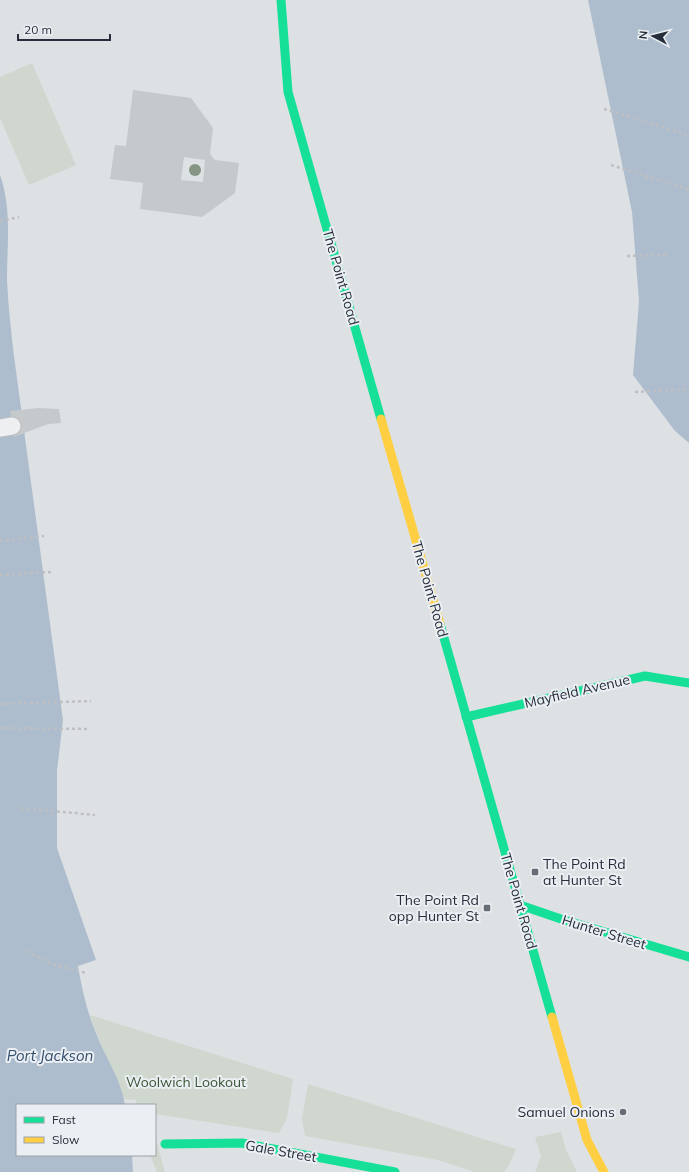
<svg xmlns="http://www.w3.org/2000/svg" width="689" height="1172" font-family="Mulish,sans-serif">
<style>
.green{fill:#cfd7cf}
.water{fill:#adbdce}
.building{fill:#c6c9cc;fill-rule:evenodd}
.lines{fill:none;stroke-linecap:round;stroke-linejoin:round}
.lane-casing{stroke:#bcbfc2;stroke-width:19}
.path{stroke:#bdbfc3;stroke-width:2.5;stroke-dasharray:3 3;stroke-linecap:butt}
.lane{stroke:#edeff0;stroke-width:17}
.fast{stroke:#16e098;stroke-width:9}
.slow{stroke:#ffcf43;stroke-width:9}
.tree{fill:#849583}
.poi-dot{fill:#666d76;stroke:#ebeff3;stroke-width:1.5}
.labels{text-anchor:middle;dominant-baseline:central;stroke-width:4;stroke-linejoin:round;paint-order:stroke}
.street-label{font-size:14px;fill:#262e3b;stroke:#ebeff3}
.poi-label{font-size:14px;fill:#262e3b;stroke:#ebeff3;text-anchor:end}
.park-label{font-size:14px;fill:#3b5634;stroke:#ebeff3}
.water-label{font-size:15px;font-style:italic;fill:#324e6d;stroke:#ebeff3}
</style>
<rect width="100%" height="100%" fill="#dee1e4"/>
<g class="green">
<polygon points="32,63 76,165 29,185 0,118 0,77"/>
<path d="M 90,1015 L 293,1079 L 287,1118 L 279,1133 L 155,1114 L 155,1105 L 136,1105 L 136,1100 L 124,1099 C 114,1070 99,1044 90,1015 Z"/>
<polygon points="308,1084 516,1149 510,1163 504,1172 475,1172 438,1160 305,1136 302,1119"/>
<polygon points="561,1132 566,1150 577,1172 535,1172 541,1156 535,1137"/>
<polygon points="155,1136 165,1172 157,1172 150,1155 155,1155"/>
</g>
<g class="water">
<polygon points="588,0 689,0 689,443 675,431 633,375 639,301 632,212"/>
<path d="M 0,175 C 12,208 7,245 7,279 C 8,305 11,330 14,356 L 63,720 L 57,771 L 57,848 L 96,960 L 78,966 C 82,989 87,1012 96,1033 C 105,1057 121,1079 125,1105 L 17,1105 L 17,1155 L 132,1155 L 133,1172 L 0,1172 Z"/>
</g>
<g class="building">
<path d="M 133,90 L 191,98 L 213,128 L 210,154 L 215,160 L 239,163 L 235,193 L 202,217 L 140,209 L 143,183 L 110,179 L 115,145 L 126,146 ZM 184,157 L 205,160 L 203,182 L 181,180 Z"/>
<polygon points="38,408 59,409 61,423 48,424 14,437 10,411"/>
</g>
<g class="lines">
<defs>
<polyline id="lane" points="0,428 12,426"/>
</defs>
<use href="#lane" class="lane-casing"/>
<g class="path">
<polyline points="604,109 689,135"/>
<polyline points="611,165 689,190"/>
<polyline points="0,221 19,217"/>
<polyline points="627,256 666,255"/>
<polyline points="635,392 689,389"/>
<polyline points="0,541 44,536"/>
<polyline points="0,575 51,572"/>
<polyline points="0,704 91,701"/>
<polyline points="0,728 90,729"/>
<polyline points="21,808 95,815"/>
<polyline points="26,951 52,964 86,973"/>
</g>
<use href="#lane" class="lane"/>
<g class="fast">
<polyline points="281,0 288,92 381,419"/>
<polyline points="440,624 552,1017"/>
<polyline points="466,717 645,676 689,683"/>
<polyline points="520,905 561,919 689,957"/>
<polyline points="165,1144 242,1143 395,1172"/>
</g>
<g class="slow">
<polyline points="381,419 440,624"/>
<polyline points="552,1017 587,1140 604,1172"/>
</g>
</g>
<circle class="tree" cx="195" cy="170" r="6"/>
<g class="poi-dot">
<rect x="531" y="868" width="8" height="8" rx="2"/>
<rect x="483" y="904" width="8" height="8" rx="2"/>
<circle cx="623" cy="1112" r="4"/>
</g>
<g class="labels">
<g class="street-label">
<text transform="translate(341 277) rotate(74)">The Point Road</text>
<text transform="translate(430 589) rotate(74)">The Point Road</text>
<text transform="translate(577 691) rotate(-13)">Mayfield Avenue</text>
<text transform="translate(519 901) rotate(74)">The Point Road</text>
<text transform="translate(604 932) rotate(17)">Hunter Street</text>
<text transform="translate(281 1151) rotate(10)">Gale Street</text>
</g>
<g class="poi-label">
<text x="543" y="864" text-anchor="start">The Point Rd<tspan x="543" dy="16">at Hunter St</tspan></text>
<text x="479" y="900">The Point Rd<tspan x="479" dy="16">opp Hunter St</tspan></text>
<text x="615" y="1112">Samuel Onions</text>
</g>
<g class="park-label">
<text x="186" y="1082">Woolwich Lookout</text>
</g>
<g class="water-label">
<text x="50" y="1055">Port Jackson</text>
</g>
</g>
<rect x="16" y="1104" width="140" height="52" fill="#ebeff3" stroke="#9ca2a9"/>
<rect x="24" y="1117" width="20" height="6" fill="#16e098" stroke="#9ca2a9"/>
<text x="52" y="1124" font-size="12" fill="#262e3b">Fast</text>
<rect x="24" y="1137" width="20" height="6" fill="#ffcf43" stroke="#9ca2a9"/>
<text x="52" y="1144" font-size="12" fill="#262e3b">Slow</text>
<g transform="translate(653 36) rotate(277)" stroke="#ebeff3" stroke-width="3" paint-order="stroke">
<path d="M0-3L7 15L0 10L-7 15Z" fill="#262e3b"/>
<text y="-6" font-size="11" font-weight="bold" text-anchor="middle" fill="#262e3b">N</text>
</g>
<path d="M18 34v6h92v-6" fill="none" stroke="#262e3b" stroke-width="2"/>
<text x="24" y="34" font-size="12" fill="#262e3b" stroke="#ebeff3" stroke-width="3" paint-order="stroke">20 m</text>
</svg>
